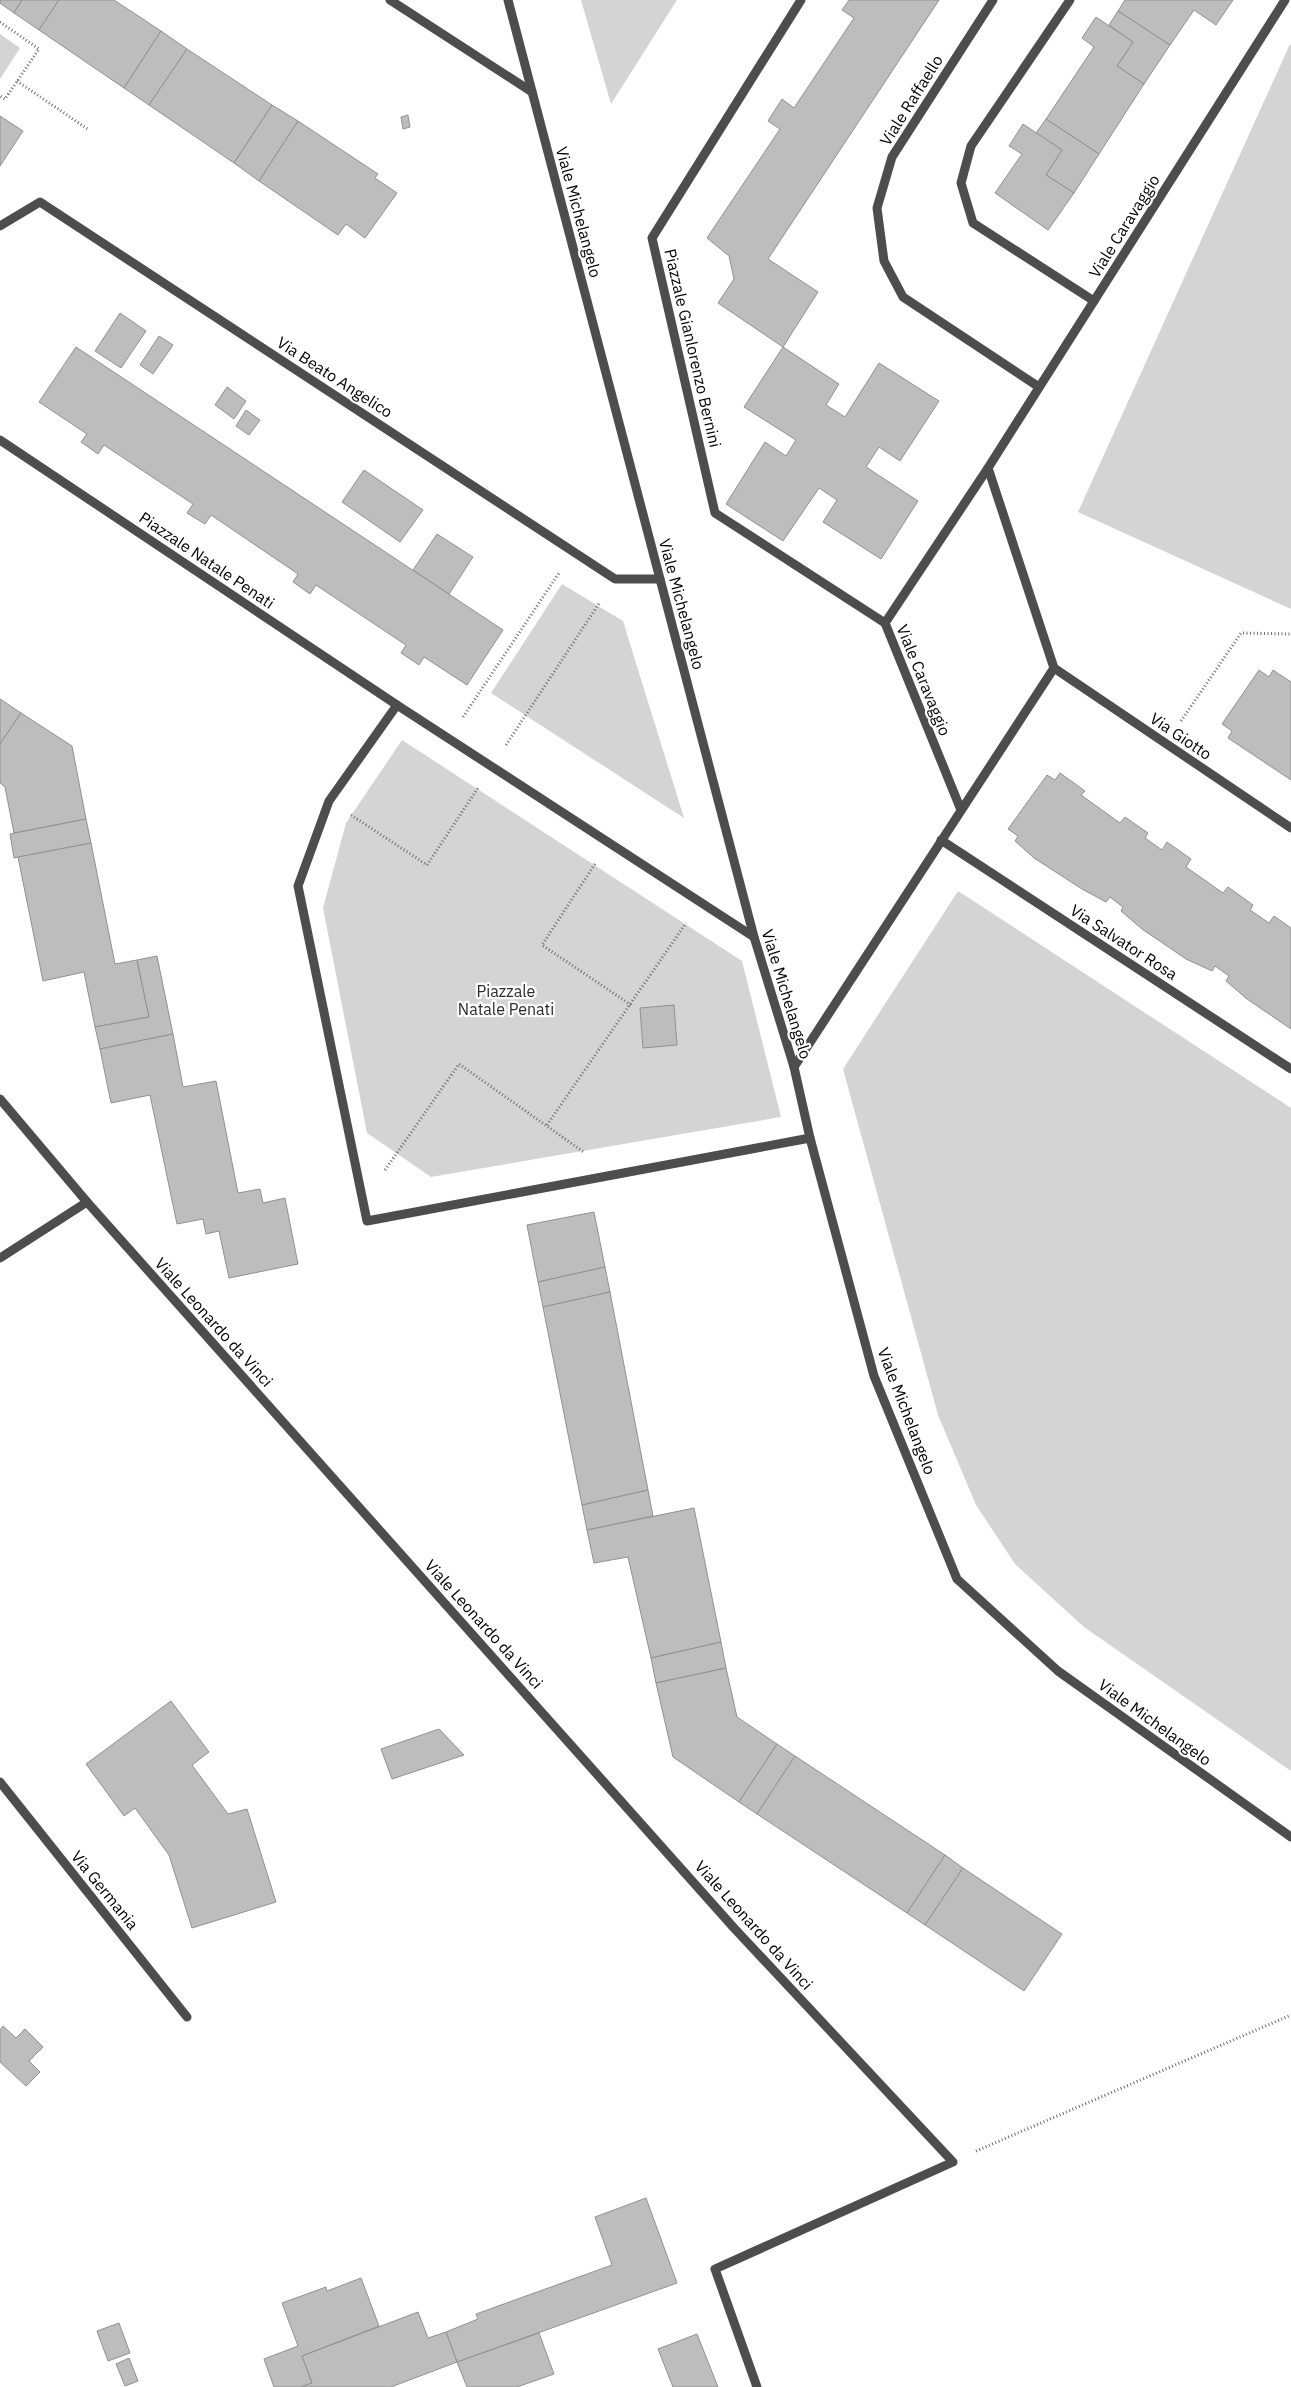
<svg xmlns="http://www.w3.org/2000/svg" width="1291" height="2387" font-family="'IBM Plex Sans',sans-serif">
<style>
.green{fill:#d4d4d4}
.building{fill:#bdbdbd;stroke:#919191}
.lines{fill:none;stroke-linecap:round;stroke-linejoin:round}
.path{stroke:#6f6f6f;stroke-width:3;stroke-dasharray:1 2.5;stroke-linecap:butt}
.minor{stroke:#4d4d4d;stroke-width:9}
.labels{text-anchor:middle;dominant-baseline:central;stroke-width:4.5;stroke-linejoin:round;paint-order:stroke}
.street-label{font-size:16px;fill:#000;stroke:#fff}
.park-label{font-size:16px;fill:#2b2b2b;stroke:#fff}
</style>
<rect width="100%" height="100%" fill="#fff"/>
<g class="green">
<polygon points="581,0 677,0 611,104"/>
<polygon points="0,34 20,48 0,79"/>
<polygon points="1290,44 1291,45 1291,609 1078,512"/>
<polygon points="562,584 623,621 684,818 491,693"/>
<polygon points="402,740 742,961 781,1117 431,1177 367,1133 323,908 346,823"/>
<polygon points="958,891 1291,1108 1291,1771 1084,1627 1015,1564 976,1505 938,1415 843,1069"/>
</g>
<g class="building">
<polygon points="0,0 22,0 14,13 0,3"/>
<polygon points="22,0 59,0 39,30 14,13"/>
<polygon points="59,0 114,0 161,31 124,88 39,30"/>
<polygon points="849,0 939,0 768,259 818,292 783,347 718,303 734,279 729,256 707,238 780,129 768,121 782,99 794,108 854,18 842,10"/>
<polygon points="1125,0 1233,0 1216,25 1194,10 1170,45 1118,11"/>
<polygon points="1118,11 1170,45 1144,84 1117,66 1133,42 1109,25"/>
<polygon points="1096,17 1133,42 1117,66 1144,84 1099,154 1046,119 1094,47 1082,38"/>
<polygon points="161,31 187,49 149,105 124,88"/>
<polygon points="187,49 272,105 234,163 149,105"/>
<polygon points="272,105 298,121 259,181 234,163"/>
<polygon points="408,115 410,127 403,129 401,117"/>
<polygon points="0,116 23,131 0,166"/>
<polygon points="1046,119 1099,154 1074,193 1046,175 1062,150 1036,133"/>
<polygon points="298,121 378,174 375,178 397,193 365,238 346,224 338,235 259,181"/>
<polygon points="1023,124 1062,150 1046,175 1074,193 1048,230 995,193 1022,154 1009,146"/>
<polygon points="120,313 146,331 121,368 95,351"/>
<polygon points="159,336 173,345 153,374 140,365"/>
<polygon points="76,347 503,630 467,685 424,657 419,665 401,653 406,645 316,585 310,594 293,582 298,574 211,515 205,524 187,513 193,504 104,445 98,454 81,442 87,434 39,402"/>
<polygon points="783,347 839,384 826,405 845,417 879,363 939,401 900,461 879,447 866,467 918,501 881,559 823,522 837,500 819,488 783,541 726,504 765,442 786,456 796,440 744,407"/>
<polygon points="227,387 246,401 234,419 215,405"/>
<polygon points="246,410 260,420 249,435 236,426"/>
<polygon points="364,470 423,510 400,542 342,502"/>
<polygon points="437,534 473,557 449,594 413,570"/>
<polygon points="1259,670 1269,677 1273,670 1291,682 1291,780 1228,738 1232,731 1222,724"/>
<polygon points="0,699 21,713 0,744"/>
<polygon points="21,713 72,746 86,819 14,833 5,787 0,783 0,744"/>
<polygon points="1060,773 1085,791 1081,795 1120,823 1125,817 1148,833 1145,838 1162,850 1167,842 1191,859 1186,867 1223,893 1228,887 1253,905 1250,910 1269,923 1274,916 1291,928 1291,1029 1247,999 1226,981 1229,976 1215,966 1212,971 1186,959 1142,929 1121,911 1123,907 1110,897 1106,902 1082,889 1034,858 1015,841 1018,836 1008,829 1047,775 1055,780"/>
<polygon points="86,819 91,843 14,858 10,834"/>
<polygon points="91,843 115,964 137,960 149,1017 95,1027 84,972 43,981 18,857"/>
<polygon points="157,956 173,1034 100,1049 95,1027 149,1017 137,960"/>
<polygon points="674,1005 677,1045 643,1048 640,1008"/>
<polygon points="173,1034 183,1087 216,1081 238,1193 260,1189 263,1203 285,1198 298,1264 229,1278 219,1231 206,1234 203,1219 177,1224 150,1095 111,1103 100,1049"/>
<polygon points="594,1212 605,1267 538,1282 527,1225"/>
<polygon points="605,1267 610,1292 543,1307 538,1282"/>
<polygon points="610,1292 648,1490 582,1505 543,1307"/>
<polygon points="648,1490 653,1516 587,1530 582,1505"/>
<polygon points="694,1508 721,1642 651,1658 628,1557 594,1563 587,1530"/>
<polygon points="721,1642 726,1668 656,1683 651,1658"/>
<polygon points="726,1668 737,1717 777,1744 739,1802 673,1757 656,1683"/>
<polygon points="171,1701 209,1752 192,1765 228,1814 247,1809 276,1902 192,1928 169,1855 135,1808 124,1816 86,1764"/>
<polygon points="439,1729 464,1755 392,1779 381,1749"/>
<polygon points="777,1744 795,1756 757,1814 739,1802"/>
<polygon points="795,1756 945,1855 907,1913 757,1814"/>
<polygon points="945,1855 963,1868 925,1925 907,1913"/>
<polygon points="963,1868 1062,1934 1024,1991 925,1925"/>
<polygon points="3,2026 16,2038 25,2029 43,2047 29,2061 40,2072 26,2086 0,2062 0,2030"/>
<polygon points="646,2198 677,2283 457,2362 446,2332 478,2319 476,2314 612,2265 595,2217"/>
<polygon points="361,2278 379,2326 302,2356 312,2383 301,2387 274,2387 264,2359 298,2346 282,2303 326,2287 327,2291"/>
<polygon points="418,2312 428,2338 446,2332 457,2362 391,2387 301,2387 312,2383 302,2356"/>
<polygon points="119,2323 130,2353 108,2361 97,2331"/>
<polygon points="539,2333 554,2374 517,2387 467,2387 457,2362"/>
<polygon points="697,2334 718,2387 673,2387 658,2349"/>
<polygon points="129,2358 138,2381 125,2386 116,2364"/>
</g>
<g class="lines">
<g class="path">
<polyline points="0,22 39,49 5,99 0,96"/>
<polyline points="17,81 89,130"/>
<polyline points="463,717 559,573"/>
<polyline points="1181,721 1241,633 1291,634"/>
<polyline points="506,745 600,602"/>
<polyline points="351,815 427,865 478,788"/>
<polyline points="595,864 542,945 631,1005"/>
<polyline points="547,1125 686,923"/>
<polyline points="385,1170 459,1064 585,1153"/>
<polyline points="976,2151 1291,2015"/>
</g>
<g class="minor">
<polyline points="390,0 532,92"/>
<polyline points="508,0 754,937 794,1067 810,1138 874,1376 957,1579 1058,1671 1291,1837"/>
<polyline points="801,0 652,238 715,513 885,623"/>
<polyline points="993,0 892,157 877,208 884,261 903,297 1039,387"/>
<polyline points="1070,0 971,146 961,183 973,223 1094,301"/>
<polyline points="0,226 40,202 615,579 660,579"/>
<polyline points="0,440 397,705 329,801 298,886 367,1221 810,1138"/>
<polyline points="1054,668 1291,828"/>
<polyline points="397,705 754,937"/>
<polyline points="961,810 885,623 988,468 1285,0"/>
<polyline points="941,840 1291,1069"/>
<polyline points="794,1067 1054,668 988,468"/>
<polyline points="0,1099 87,1202 734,1928 953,2162 715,2269 757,2387"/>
<polyline points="0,1258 87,1202"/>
<polyline points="0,1782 187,2017"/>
</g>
</g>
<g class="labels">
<g class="street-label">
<text transform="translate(911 100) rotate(-58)">Viale Raffaello</text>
<text transform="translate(579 212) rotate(75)">Viale Michelangelo</text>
<text transform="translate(1124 226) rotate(-58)">Viale Caravaggio</text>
<text transform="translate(693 348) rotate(77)">Piazzale Gianlorenzo Bernini</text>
<text transform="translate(335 377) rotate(33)">Via Beato Angelico</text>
<text transform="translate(207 560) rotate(34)">Piazzale Natale Penati</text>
<text transform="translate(682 604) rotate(75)">Viale Michelangelo</text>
<text transform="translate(924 680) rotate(68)">Viale Caravaggio</text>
<text transform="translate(1181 736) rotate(34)">Via Giotto</text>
<text transform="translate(1124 942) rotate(33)">Via Salvator Rosa</text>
<text transform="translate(787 994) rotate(73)">Viale Michelangelo</text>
<text transform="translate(214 1322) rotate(48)">Viale Leonardo da Vinci</text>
<text transform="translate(907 1411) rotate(69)">Viale Michelangelo</text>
<text transform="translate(484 1624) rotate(48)">Viale Leonardo da Vinci</text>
<text transform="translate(1155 1722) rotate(36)">Viale Michelangelo</text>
<text transform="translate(105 1890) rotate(51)">Via Germania</text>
<text transform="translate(754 1925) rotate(48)">Viale Leonardo da Vinci</text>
</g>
<g class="park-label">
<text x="506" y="991">Piazzale<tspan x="506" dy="18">Natale Penati</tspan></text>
</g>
</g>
</svg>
